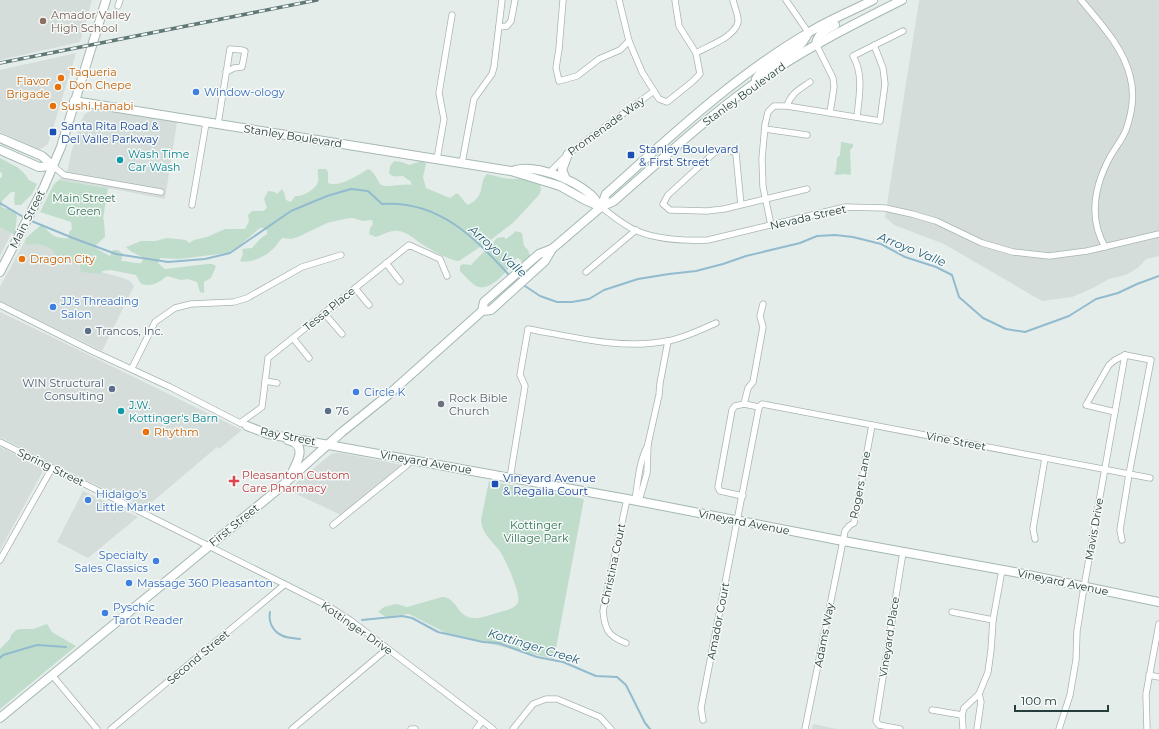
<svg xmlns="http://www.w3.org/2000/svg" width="1159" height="729" font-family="Montserrat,sans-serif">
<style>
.built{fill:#d4ddda}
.green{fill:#c0ddcc}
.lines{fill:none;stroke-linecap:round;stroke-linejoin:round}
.stream{stroke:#92bbce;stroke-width:2}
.street-casing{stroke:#a8b5b3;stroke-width:7}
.secondary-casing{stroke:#a4b8b4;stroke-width:10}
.street{stroke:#fff;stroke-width:5.5}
.secondary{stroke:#fff;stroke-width:8}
.rail-casing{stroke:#607976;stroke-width:3.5}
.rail{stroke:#f6faf8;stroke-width:2;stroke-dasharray:6;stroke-linecap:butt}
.education-dot{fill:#8d6e63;stroke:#f6faf8;stroke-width:1.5}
.food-dot{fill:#e8710a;stroke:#f6faf8;stroke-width:1.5}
.shop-dot{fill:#3f7fe0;stroke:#f6faf8;stroke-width:1.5}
.transit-dot{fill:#1a4fb4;stroke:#f6faf8;stroke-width:1.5}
.culture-dot{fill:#0f9aa8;stroke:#f6faf8;stroke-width:1.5}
.service-dot{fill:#5c6f8a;stroke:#f6faf8;stroke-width:1.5}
.worship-dot{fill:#6b7280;stroke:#f6faf8;stroke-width:1.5}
.health-dot{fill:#e0444e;stroke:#f6faf8;stroke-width:1.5}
.labels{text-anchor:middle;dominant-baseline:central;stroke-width:3;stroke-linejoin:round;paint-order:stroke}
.education-label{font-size:11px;fill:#785e54;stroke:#f6faf8;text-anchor:start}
.food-label{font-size:11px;fill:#c56008;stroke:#f6faf8;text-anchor:start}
.shop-label{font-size:11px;fill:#366cbe;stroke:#f6faf8;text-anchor:start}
.street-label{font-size:11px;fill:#263e3b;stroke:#f6faf8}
.transit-label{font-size:11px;fill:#164399;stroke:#f6faf8;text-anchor:start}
.culture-label{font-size:11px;fill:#0d838f;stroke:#f6faf8;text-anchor:start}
.park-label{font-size:11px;fill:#327255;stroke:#f6faf8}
.service-label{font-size:11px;fill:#4e5e75;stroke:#f6faf8;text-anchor:start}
.worship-label{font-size:11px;fill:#5b616d;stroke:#f6faf8;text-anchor:start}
.health-label{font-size:11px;fill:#be3a42;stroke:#f6faf8;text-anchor:start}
.water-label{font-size:12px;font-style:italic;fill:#235c76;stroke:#f6faf8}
</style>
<rect width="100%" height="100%" fill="#e5edeb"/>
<g class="built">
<polygon points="0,0 92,0 80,42 0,60"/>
<polygon points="921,0 1159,0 1159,256 1146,259 1139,267 1126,275 1109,279 1095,287 1072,297 1042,301 944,244 894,225 885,217 919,1"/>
<polygon points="76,53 48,144 39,150 0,132 0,70"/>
<polygon points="91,110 99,110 177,122 165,199 98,186 59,180 68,169 71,153 82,119 85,114"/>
<polygon points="0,220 14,228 0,256"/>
<polygon points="27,237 90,264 94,270 123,278 130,281 134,286 102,351 0,301 0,287"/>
<polygon points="0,312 52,337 242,430 219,449 217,447 145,508 104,489 0,437"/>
<polygon points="0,447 42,467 43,471 0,550"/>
<polygon points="336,453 341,453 402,465 341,515 288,490 331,454"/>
<polygon points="83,491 138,517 88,558 57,542"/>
<polygon points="813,724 837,729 812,729"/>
</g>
<g class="green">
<polygon points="841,142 853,144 853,147 850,150 851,171 851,174 849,175 846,174 836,175 834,173 836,171 837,158 840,155"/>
<polygon points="0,158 17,167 24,173 29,180 37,184 32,194 21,205 15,205 14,199 15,192 11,192 2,201 1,205 3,208 14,210 17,216 15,233 13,234 0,227 0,178 2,177 2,173 0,172"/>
<path d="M 424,160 L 426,164 L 423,177 L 426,188 L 450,198 L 457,193 C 462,197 463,201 468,205 C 487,195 478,183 487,174 C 493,175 498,177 503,178 C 516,180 529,176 540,185 L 541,190 L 539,195 L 514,222 L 492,239 L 459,261 C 448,260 429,249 419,242 C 413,238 406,231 397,231 C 391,230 382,235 376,237 L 369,234 L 370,228 L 373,224 L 372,220 L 363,221 L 352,218 L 344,219 L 327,223 L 298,237 L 291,239 L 282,238 C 279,241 277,245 274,248 C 267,256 250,264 240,261 L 243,254 L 242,249 L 252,248 L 261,238 L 267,234 L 267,231 L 263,228 L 260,228 L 239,246 L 228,253 L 179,259 L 160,258 L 158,263 L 165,269 L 207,264 L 212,264 L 216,266 L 211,278 L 204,282 L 204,293 L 200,292 L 197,282 L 188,279 L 181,280 L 167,276 C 158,283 153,287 141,284 L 136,275 L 110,270 L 103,271 L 99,274 L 81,272 L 80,266 L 85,255 L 80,254 L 74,262 L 68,263 L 56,255 C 53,246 36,242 28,245 L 25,243 L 26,238 L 42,224 C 48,233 57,240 69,238 L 69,232 L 72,229 L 71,222 L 40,212 L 54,184 L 59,180 L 108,188 L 103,219 L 104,220 L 105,237 L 96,245 L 97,249 L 110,256 L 113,250 L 118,250 L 123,254 L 121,261 C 128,261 135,264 141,263 L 144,258 C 138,255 130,252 126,247 L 141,241 L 155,241 L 167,238 L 186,240 L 189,243 L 194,240 L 207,237 L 225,229 L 245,229 L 249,221 L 248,215 L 252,211 L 263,211 L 267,208 L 264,199 L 268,191 L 275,192 L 277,194 L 282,189 L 284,192 L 286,200 L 291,202 L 295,196 C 303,197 316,189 318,182 C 319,178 317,173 318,169 L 326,169 L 328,172 L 328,183 C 338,188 359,175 368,169 C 374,171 377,180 381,185 C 392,188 401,183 411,185 L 411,182 L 403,176 C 397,176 393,178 389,173 L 390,166 L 394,161 L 402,162 L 409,165 Z"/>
<path d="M 516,231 L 522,233 L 524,246 L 528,250 L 531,258 L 526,265 L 518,258 C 510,261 512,263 508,269 C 502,277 487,292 476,286 C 471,283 465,276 460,271 L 460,266 L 463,264 L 471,265 L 497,238 L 504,237 L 506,239 Z"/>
<path d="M 489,481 L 584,499 L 554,659 L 446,633 L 409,614 L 386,617 L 378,612 L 384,607 L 392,605 L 397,604 L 407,607 L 442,597 C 457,597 457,617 473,618 C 481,619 492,614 500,612 C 506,610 515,609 518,602 C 521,594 506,561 501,553 C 493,541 482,535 481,520 Z"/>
<polygon points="47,624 52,632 76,646 0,709 0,649 10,639 11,635 16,630 20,629 33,629"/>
</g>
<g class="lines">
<g class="stream">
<polyline points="0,203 25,218"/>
<path d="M 29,220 L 73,238 L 116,254 L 168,262 L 205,259 L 230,253 L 291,211 L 327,196 L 351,189 L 368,191 L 382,204 C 439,200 475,238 510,276"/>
<polyline points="522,284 540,296 557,302 572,302 589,299 604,290 638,279 669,274 696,271 723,264 746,256 800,243 817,236 835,235 853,237 881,244 905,257 936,267 952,275 959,297 983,318 1006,329 1025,332 1069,316 1096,299 1118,293 1137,284 1159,276"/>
<path d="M 270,612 C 268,622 273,632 283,636 C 287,638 295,638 300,639"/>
<polyline points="362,620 402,616 412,618 438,632 483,642 498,643 537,657 563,662 596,676 617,677 626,685 645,723 650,729"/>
<polyline points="0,658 3,655 37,645 66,647"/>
</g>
<defs>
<g id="street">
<polyline points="563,0 559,49 556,68 559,81 577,76 599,59 620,50 629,41 619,0"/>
<polyline points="786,0 808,32"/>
<path d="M 1081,0 C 1100,23 1123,47 1130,76 C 1135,94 1132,113 1126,130 C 1122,140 1115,148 1110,157 C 1095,185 1088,217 1105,247"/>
<polyline points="118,6 120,0"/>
<polyline points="499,27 507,26 511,21 515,0"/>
<polyline points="629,41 642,72 659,99 667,102 692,82 700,74 696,53 679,26 675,0"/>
<polyline points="816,44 833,78 834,87 830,113"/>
<path d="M 696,53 C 708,46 735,37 738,22 C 739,16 734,6 733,0"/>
<path d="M 787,106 C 791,93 800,89 810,82"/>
<path d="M 857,117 C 859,97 864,75 853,56 L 903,31"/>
<polyline points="218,124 230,49 242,50 245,51 242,67 234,68 226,72"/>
<polyline points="765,129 807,135"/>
<polyline points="437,159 444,119 439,93 452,15"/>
<polyline points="462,163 474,99 492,74 494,67 502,0"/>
<polyline points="53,166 64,175 161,192"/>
<polyline points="549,173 568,154 654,91"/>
<polyline points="192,205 206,123"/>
<path d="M 741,205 L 736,154 C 729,148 724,149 715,152 L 668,195 L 663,204 L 670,210 L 707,211 L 724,209 L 807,189"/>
<path d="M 601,207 C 612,215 624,226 637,231 C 659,240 684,241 708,240 L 845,207 L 885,208 L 912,214 L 936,221 L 982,243 L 1013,252 L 1049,256 L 1087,251 L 1159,234"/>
<polyline points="771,225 763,187 762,159 765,125 768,112 774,106 787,106 880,121 885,84 883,68 874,45"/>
<polyline points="386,263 400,281"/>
<polyline points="586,272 636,230"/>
<polyline points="355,288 369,305"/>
<polyline points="0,305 92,351 170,387 242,424"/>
<polyline points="324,313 342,334"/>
<polyline points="293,338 309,358"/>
<polyline points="132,368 155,322 175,308 191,304 234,302 247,298 302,267 341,255"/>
<polyline points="265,381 277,383"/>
<polyline points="744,404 748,388 753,382 763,327 760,316 763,304"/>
<polyline points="1115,412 1086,405 1109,365 1115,360 1125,355"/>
<polyline points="240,423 262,407 268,358 409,245 440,259 447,276"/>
<polyline points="0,442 151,517 328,606 350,620 493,729"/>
<path d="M 510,478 L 525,386 L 520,375 L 528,329 C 574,337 621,350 667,341 C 682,339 702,329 716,323"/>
<polyline points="743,496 720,491 718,487 732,410 735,406 744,404 759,407"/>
<path d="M 635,500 C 638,482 639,461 648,445"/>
<polyline points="639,501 647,473 648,444 659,395 660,383 668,341"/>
<polyline points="333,525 407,465 411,460"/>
<polyline points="1035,539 1033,529 1045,458"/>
<polyline points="1122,540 1120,530 1129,474 1151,360 1125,355"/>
<polyline points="0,560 52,468"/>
<polyline points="952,612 993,620"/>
<path d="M 626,643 C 608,636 605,630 603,611 L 627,499"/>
<polyline points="52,675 97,729"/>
<polyline points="1149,675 1159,677"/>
<polyline points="932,710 962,715"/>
<polyline points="703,720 701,708 759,407 762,404 1150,478"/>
<polyline points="111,729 284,585"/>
<polyline points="292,729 387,649"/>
<polyline points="411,729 415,729"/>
<polyline points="476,729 482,721"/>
<polyline points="513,729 533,704 546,699 557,699 600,717 611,729"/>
<polyline points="805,729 845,531 849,526 854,523 872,425"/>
<polyline points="900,729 879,725 876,721 903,552"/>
<polyline points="963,729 962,715 964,708 979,694 988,672 991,650 993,620 1002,570"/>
<polyline points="977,729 981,702 979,694"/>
<polyline points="1059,729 1070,695 1076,660 1077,631 1084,587 1125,355"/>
<polyline points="1147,729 1146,694 1159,624"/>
</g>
<g id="secondary">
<path d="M 816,44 C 818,33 826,30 835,25"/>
<path d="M 756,79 C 768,59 798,57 808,33"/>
<polyline points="74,101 511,171 560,186 585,200 601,207"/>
<polyline points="0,138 42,156 53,166"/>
<polyline points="0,150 39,167 53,166"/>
<path d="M 515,170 C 538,164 573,180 590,194 C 594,197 597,202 600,206"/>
<polyline points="566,179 562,170 568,154"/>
<path d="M 601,207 L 606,194 C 670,137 733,77 808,33 C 828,20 852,11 873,0"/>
<polyline points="0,272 44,187 61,147 106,0"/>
<path d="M 482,311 L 484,302 L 539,254 L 552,249 L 601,207 L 614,201 C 659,162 703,121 751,86 C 798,52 850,26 902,0"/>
<polyline points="247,426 268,434 627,499 843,541 1014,572 1159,602"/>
<path d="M 288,440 C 310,445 295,466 289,478"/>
<polyline points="0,718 276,491 342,432 388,395 482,311 491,310 545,261 552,249"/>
</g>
</defs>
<use href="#street" class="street-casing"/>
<use href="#secondary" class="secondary-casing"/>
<use href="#street" class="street"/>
<use href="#secondary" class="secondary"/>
<defs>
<polyline id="rail" points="0,63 317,0"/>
</defs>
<use href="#rail" class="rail-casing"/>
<use href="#rail" class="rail"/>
</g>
<circle class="education-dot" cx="43" cy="21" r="4"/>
<g class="food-dot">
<circle cx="61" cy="78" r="4"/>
<circle cx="58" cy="87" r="4"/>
<circle cx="53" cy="106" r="4"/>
<circle cx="22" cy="259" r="4"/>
<circle cx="146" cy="432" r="4"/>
</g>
<g class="shop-dot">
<circle cx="196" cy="92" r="4"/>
<circle cx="53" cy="307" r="4"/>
<circle cx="356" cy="392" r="4"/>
<circle cx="88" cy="500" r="4"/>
<circle cx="156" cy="561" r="4"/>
<circle cx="129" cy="583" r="4"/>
<circle cx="105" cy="613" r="4"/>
</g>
<g class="transit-dot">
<rect x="49" y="128" width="8" height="8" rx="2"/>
<rect x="627" y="151" width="8" height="8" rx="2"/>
<rect x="491" y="480" width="8" height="8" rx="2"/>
</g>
<g class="culture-dot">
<circle cx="120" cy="160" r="4"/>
<circle cx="121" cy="411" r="4"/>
</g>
<g class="service-dot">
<circle cx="88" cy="331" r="4"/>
<circle cx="112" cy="389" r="4"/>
<circle cx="328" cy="411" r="4"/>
</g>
<circle class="worship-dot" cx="441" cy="404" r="4"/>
<path class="health-dot" d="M232 475h4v4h4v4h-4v4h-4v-4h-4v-4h4z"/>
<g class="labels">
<g class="education-label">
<text x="51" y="15">Amador Valley<tspan x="51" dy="13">High School</tspan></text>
</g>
<g class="food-label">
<text x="69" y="72">Taqueria<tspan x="69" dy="13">Don Chepe</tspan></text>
<text x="50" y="81" text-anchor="end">Flavor<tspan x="50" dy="13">Brigade</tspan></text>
<text x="61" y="106">Sushi Hanabi</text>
<text x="30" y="259">Dragon City</text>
<text x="154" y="432">Rhythm</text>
</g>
<g class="shop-label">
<text x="204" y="92">Window-ology</text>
<text x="61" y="301">JJ’s Threading<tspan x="61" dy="13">Salon</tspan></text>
<text x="364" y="392">Circle K</text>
<text x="96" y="494">Hidalgo's<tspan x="96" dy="13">Little Market</tspan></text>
<text x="148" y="555" text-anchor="end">Specialty<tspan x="148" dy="13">Sales Classics</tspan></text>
<text x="137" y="583">Massage 360 Pleasanton</text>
<text x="113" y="607">Pyschic<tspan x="113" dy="13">Tarot Reader</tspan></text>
</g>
<g class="street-label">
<text transform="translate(744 94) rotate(-36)">Stanley Boulevard</text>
<text transform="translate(606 126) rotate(-36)">Promenade Way</text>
<text transform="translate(293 136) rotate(9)">Stanley Boulevard</text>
<text transform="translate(808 217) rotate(-13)">Nevada Street</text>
<text transform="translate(27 219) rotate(-63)">Main Street</text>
<text transform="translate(329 309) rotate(-39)">Tessa Place</text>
<text transform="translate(288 436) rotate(11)">Ray Street</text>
<text transform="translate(956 441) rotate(11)">Vine Street</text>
<text transform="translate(426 462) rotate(10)">Vineyard Avenue</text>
<text transform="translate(51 467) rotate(26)">Spring Street</text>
<text transform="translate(860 485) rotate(-79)">Rogers Lane</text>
<text transform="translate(744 522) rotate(11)">Vineyard Avenue</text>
<text transform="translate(234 525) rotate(-39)">First Street</text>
<text transform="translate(1094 529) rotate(-80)">Mavis Drive</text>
<text transform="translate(613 564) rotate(-78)">Christina Court</text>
<text transform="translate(1063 582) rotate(12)">Vineyard Avenue</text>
<text transform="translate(718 621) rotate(-79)">Amador Court</text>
<text transform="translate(357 628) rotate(35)">Kottinger Drive</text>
<text transform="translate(824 635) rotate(-79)">Adams Way</text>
<text transform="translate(889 637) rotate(-81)">Vineyard Place</text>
<text transform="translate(198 657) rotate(-40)">Second Street</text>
</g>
<g class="transit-label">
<text x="61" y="126">Santa Rita Road &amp;<tspan x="61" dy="13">Del Valle Parkway</tspan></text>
<text x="639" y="149">Stanley Boulevard<tspan x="639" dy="13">&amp; First Street</tspan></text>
<text x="503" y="478">Vineyard Avenue<tspan x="503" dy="13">&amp; Regalia Court</tspan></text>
</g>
<g class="culture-label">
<text x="128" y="154">Wash Time<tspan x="128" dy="13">Car Wash</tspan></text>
<text x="129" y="405">J.W.<tspan x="129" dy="13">Kottinger's Barn</tspan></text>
</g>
<g class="park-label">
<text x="84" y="198">Main Street<tspan x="84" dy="13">Green</tspan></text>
<text x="536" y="525">Kottinger<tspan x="536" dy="13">Village Park</tspan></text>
</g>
<g class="service-label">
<text x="96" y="331">Trancos, Inc.</text>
<text x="104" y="383" text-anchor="end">WIN Structural<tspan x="104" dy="13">Consulting</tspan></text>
<text x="336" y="411">76</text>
</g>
<g class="worship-label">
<text x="449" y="398">Rock Bible<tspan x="449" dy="13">Church</tspan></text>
</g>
<g class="health-label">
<text x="242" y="475">Pleasanton Custom<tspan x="242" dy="13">Care Pharmacy</tspan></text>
</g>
<g class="water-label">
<text transform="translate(912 249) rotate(22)">Arroyo Valle</text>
<text transform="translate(498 251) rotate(41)">Arroyo Valle</text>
<text transform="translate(534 646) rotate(17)">Kottinger Creek</text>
</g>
</g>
<path d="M1015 705v6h93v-6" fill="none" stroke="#263e3b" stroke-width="2"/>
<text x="1021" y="705" font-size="12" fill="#263e3b" stroke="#f6faf8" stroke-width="3" paint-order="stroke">100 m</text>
</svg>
